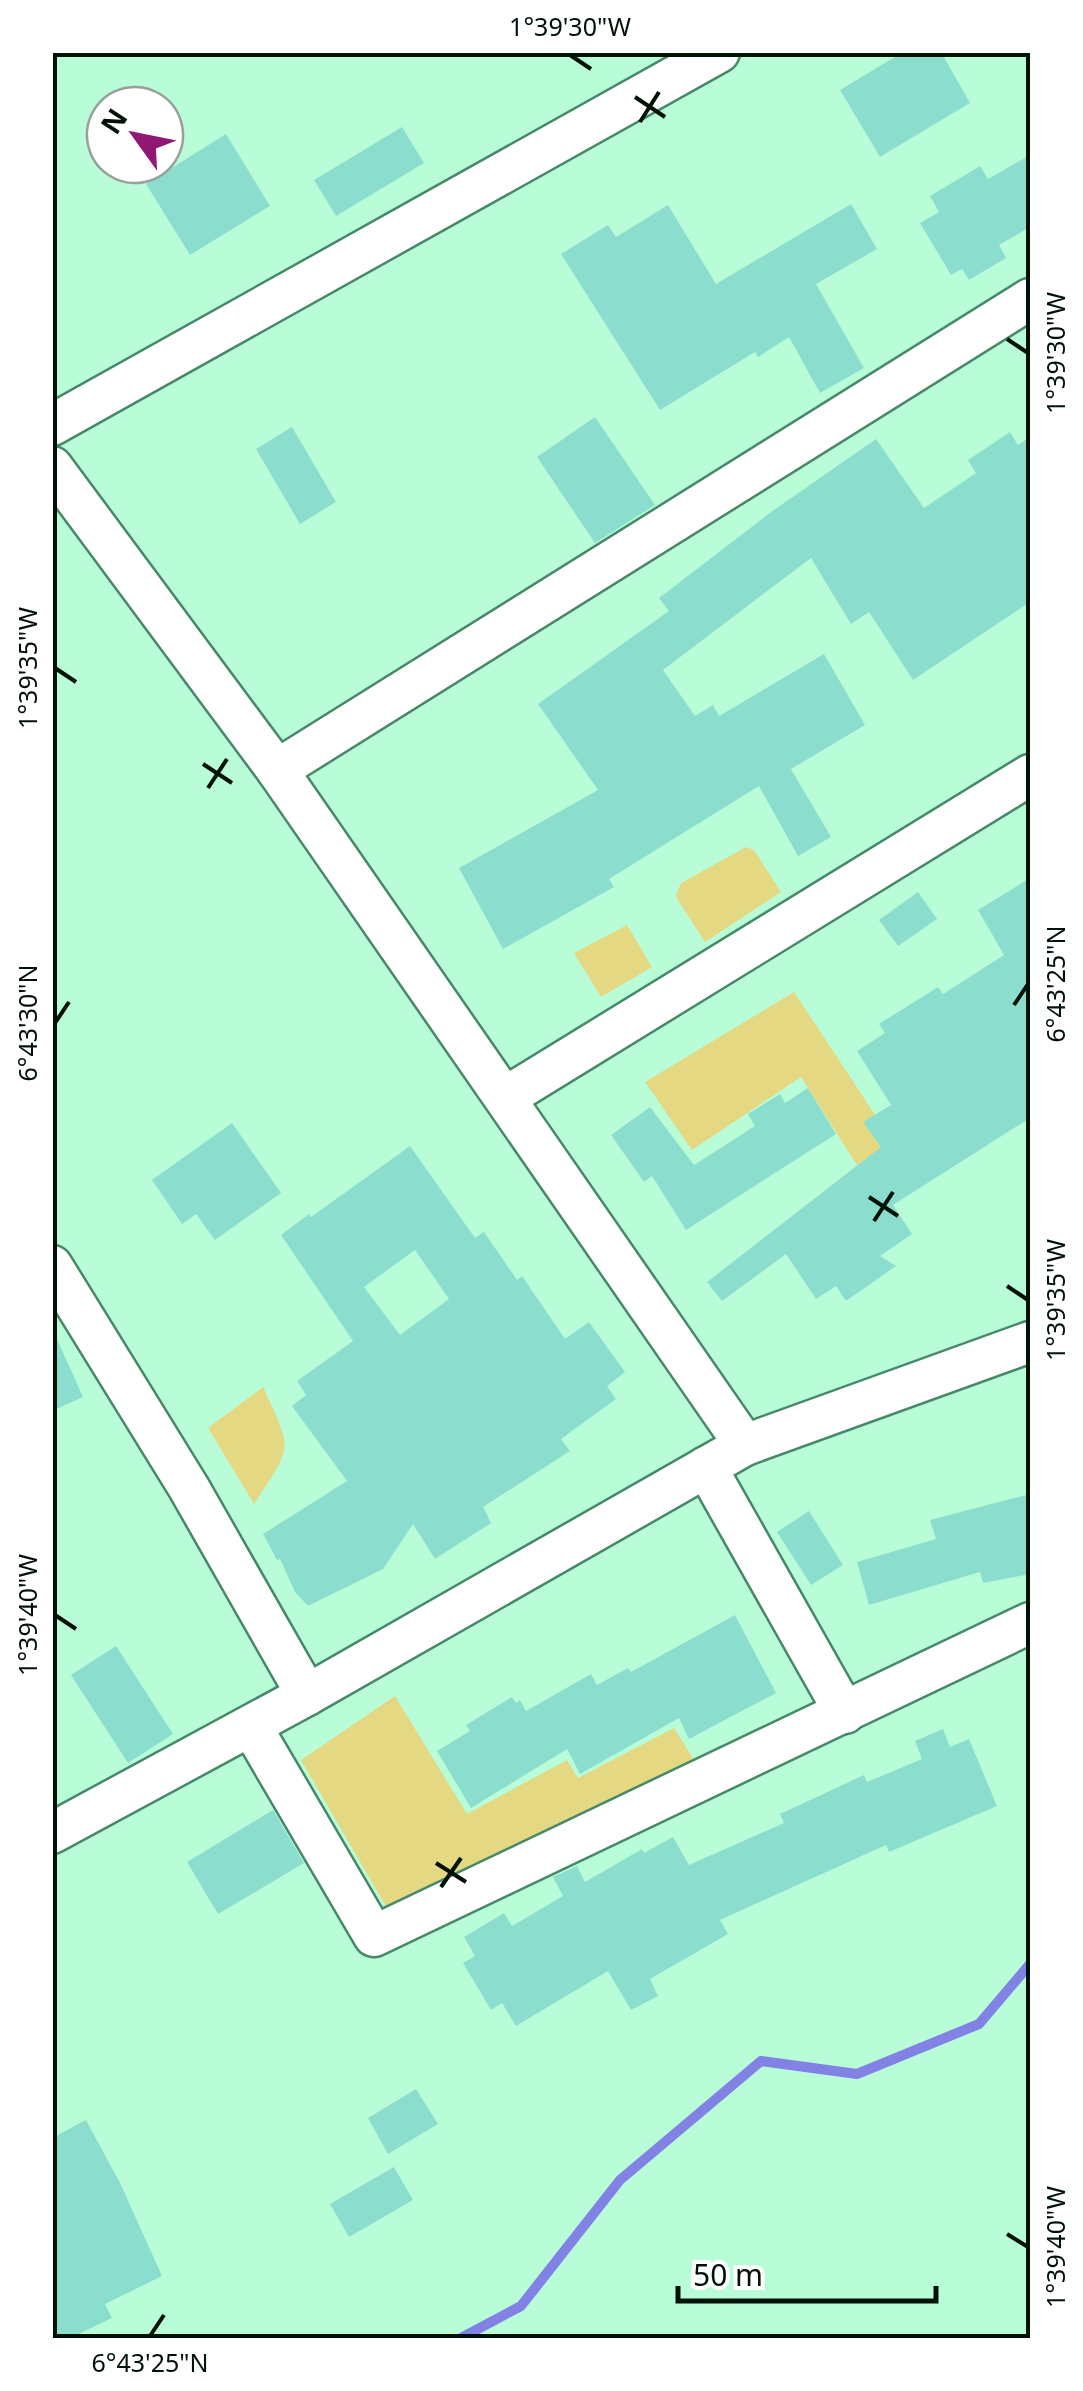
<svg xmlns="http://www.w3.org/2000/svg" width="1083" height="2391" font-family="'Noto Sans',sans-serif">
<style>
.green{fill:#e5d882}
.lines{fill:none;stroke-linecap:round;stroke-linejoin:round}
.stream{stroke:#8182e4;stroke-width:10}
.building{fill:#8bdece;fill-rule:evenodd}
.minor-casing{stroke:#478869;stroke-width:45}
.minor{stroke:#fff;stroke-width:40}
.ticks{fill:none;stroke:#001106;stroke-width:4}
.neatline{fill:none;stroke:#001106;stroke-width:4}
.ticks-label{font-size:25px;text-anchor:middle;fill:#001106}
</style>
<rect width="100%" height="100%" fill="#b8fdd8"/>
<g class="green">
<polygon points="746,847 754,850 781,892 705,942 678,900 676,895 681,883"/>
<polygon points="627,925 652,967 601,997 574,953"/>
<polygon points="794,992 893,1142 857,1165 801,1077 692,1150 645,1082"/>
<path d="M 263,1387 C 293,1452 293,1444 254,1504 L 208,1428 Z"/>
<polygon points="395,1696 467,1814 567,1760 578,1778 674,1728 701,1771 388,1910 301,1760"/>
</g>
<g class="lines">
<polyline class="stream" points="461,2338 521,2306 620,2180 761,2061 857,2074 979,2024 1030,1964"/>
</g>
<g class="building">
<polygon points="903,52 941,52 970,103 880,157 840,90"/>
<polygon points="402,127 424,163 336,216 314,180"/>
<polygon points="226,134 270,206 190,255 146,184"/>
<polygon points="1030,155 1030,227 999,245 1006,258 969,280 962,269 951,275 920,223 939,212 930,196 980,166 988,179"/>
<polygon points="851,204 877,249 816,284 864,368 820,393 789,337 758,357 755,352 660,410 561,254 608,225 616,237 668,205 716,284"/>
<polygon points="595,417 655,505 595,543 537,457"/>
<polygon points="292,427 336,502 300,524 256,449"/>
<polygon points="1010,432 1018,445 1030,437 1030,602 913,680 869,612 851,624 811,558 663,670 695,716 713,705 719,716 824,654 865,725 791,769 831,837 798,856 759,786 609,879 614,887 503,949 459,868 598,790 538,704 669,611 659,598 771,512 876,439 924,508 976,473 968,460"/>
<polygon points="1030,878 1030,1118 893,1205 912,1234 880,1256 896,1266 846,1301 836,1286 816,1299 786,1254 722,1301 707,1282 881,1147 863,1122 891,1105 857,1051 885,1033 879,1024 938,987 943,994 1004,955 978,910"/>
<polygon points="918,892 937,919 898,946 879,920"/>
<polygon points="808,1088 836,1134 686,1230 652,1176 644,1182 611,1135 650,1107 694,1165 755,1126 748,1114 780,1094 785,1103"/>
<polygon points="232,1123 281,1193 215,1240 196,1214 182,1224 152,1180"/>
<path d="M 410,1146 L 475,1238 L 484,1232 L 517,1280 L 522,1276 L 565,1339 L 589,1322 L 625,1372 L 607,1386 L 616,1399 L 561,1439 L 570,1451 L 483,1507 L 491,1523 L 435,1559 L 413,1524 L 383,1569 L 308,1606 L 295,1592 L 280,1559 L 277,1560 L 263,1534 L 347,1481 L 292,1406 L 306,1395 L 297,1381 L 353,1341 L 281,1235 L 309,1214 L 311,1217 ZM 415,1250 L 449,1299 L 400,1335 L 364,1287 Z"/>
<polygon points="52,1328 83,1397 52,1411"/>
<polygon points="1030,1494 1030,1574 983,1583 980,1572 869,1605 857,1562 936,1539 930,1520"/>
<polygon points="809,1511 843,1565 811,1585 777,1532"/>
<polygon points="735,1615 776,1693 689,1739 679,1718 580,1774 567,1749 471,1808 437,1751 470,1731 466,1725 512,1697 516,1703 520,1700 526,1711 591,1674 597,1685 628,1668 631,1672"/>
<polygon points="116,1646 173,1734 128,1763 71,1675"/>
<polygon points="943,1729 950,1747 969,1739 997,1806 889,1852 886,1845 720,1920 728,1934 650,1979 658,1996 631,2010 608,1971 516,2026 502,2003 491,2010 463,1963 475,1956 464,1937 504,1913 512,1926 563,1896 553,1877 577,1866 585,1882 642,1849 644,1853 673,1837 689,1865 784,1823 780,1814 864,1775 867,1782 922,1759 915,1741"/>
<polygon points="273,1810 304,1863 218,1914 187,1862"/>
<polygon points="416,2089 438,2124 388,2154 368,2118"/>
<polygon points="86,2120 120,2183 162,2276 105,2304 112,2318 70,2338 58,2338 52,2327 52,2138"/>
<polygon points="394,2167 413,2200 349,2237 330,2204"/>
</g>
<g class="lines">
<defs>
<g id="minor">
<polyline points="52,425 719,52"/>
<polyline points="52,467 277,770 745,1445"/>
<polyline points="277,770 1030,299"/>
<polyline points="506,1097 1030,775"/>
<polyline points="52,1266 189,1488 307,1695"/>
<polyline points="706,1467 845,1713"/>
<polyline points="251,1726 374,1936 1030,1623"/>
<polyline points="52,1833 307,1695 745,1445 1030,1342"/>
</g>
</defs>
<use href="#minor" class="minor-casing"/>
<use href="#minor" class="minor"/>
</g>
<path class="ticks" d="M 570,55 L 591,69M 635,97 L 665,117M 640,122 L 659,92M 1007,339 L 1028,353M 55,668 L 76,682M 203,764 L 232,783M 208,788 L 227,759M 1014,1005 L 1028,984M 55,1023 L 69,1002M 869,1197 L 898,1216M 874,1221 L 893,1192M 1007,1286 L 1028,1300M 55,1615 L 76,1629M 436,1863 L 466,1882M 441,1887 L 461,1858M 1007,2234 L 1028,2247M 150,2336 L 164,2315"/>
<rect width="1083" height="2391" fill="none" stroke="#ffffff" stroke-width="110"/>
<g transform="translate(135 135) rotate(303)"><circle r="48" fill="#ffffff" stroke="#99a09b" stroke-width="2.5"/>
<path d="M0-8L18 38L0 25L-18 38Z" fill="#921673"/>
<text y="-15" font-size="28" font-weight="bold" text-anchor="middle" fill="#001106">N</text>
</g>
<path d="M678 2286v15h258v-15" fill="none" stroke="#001106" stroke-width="5"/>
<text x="693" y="2286" font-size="30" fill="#001106" stroke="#ffffff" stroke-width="8" paint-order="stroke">50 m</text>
<rect x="55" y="55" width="973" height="2281" class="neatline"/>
<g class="ticks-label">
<text x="570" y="36">1°39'30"W</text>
<text transform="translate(1056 353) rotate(-90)" y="9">1°39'30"W</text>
<text transform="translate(28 668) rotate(-90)" y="9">1°39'35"W</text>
<text transform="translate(1056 984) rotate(-90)" y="9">6°43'25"N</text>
<text transform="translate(28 1023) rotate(-90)" y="9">6°43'30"N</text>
<text transform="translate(1056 1300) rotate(-90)" y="9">1°39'35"W</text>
<text transform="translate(28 1615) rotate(-90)" y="9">1°39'40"W</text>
<text transform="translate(1056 2247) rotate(-90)" y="9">1°39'40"W</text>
<text x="150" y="2372">6°43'25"N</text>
</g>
</svg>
